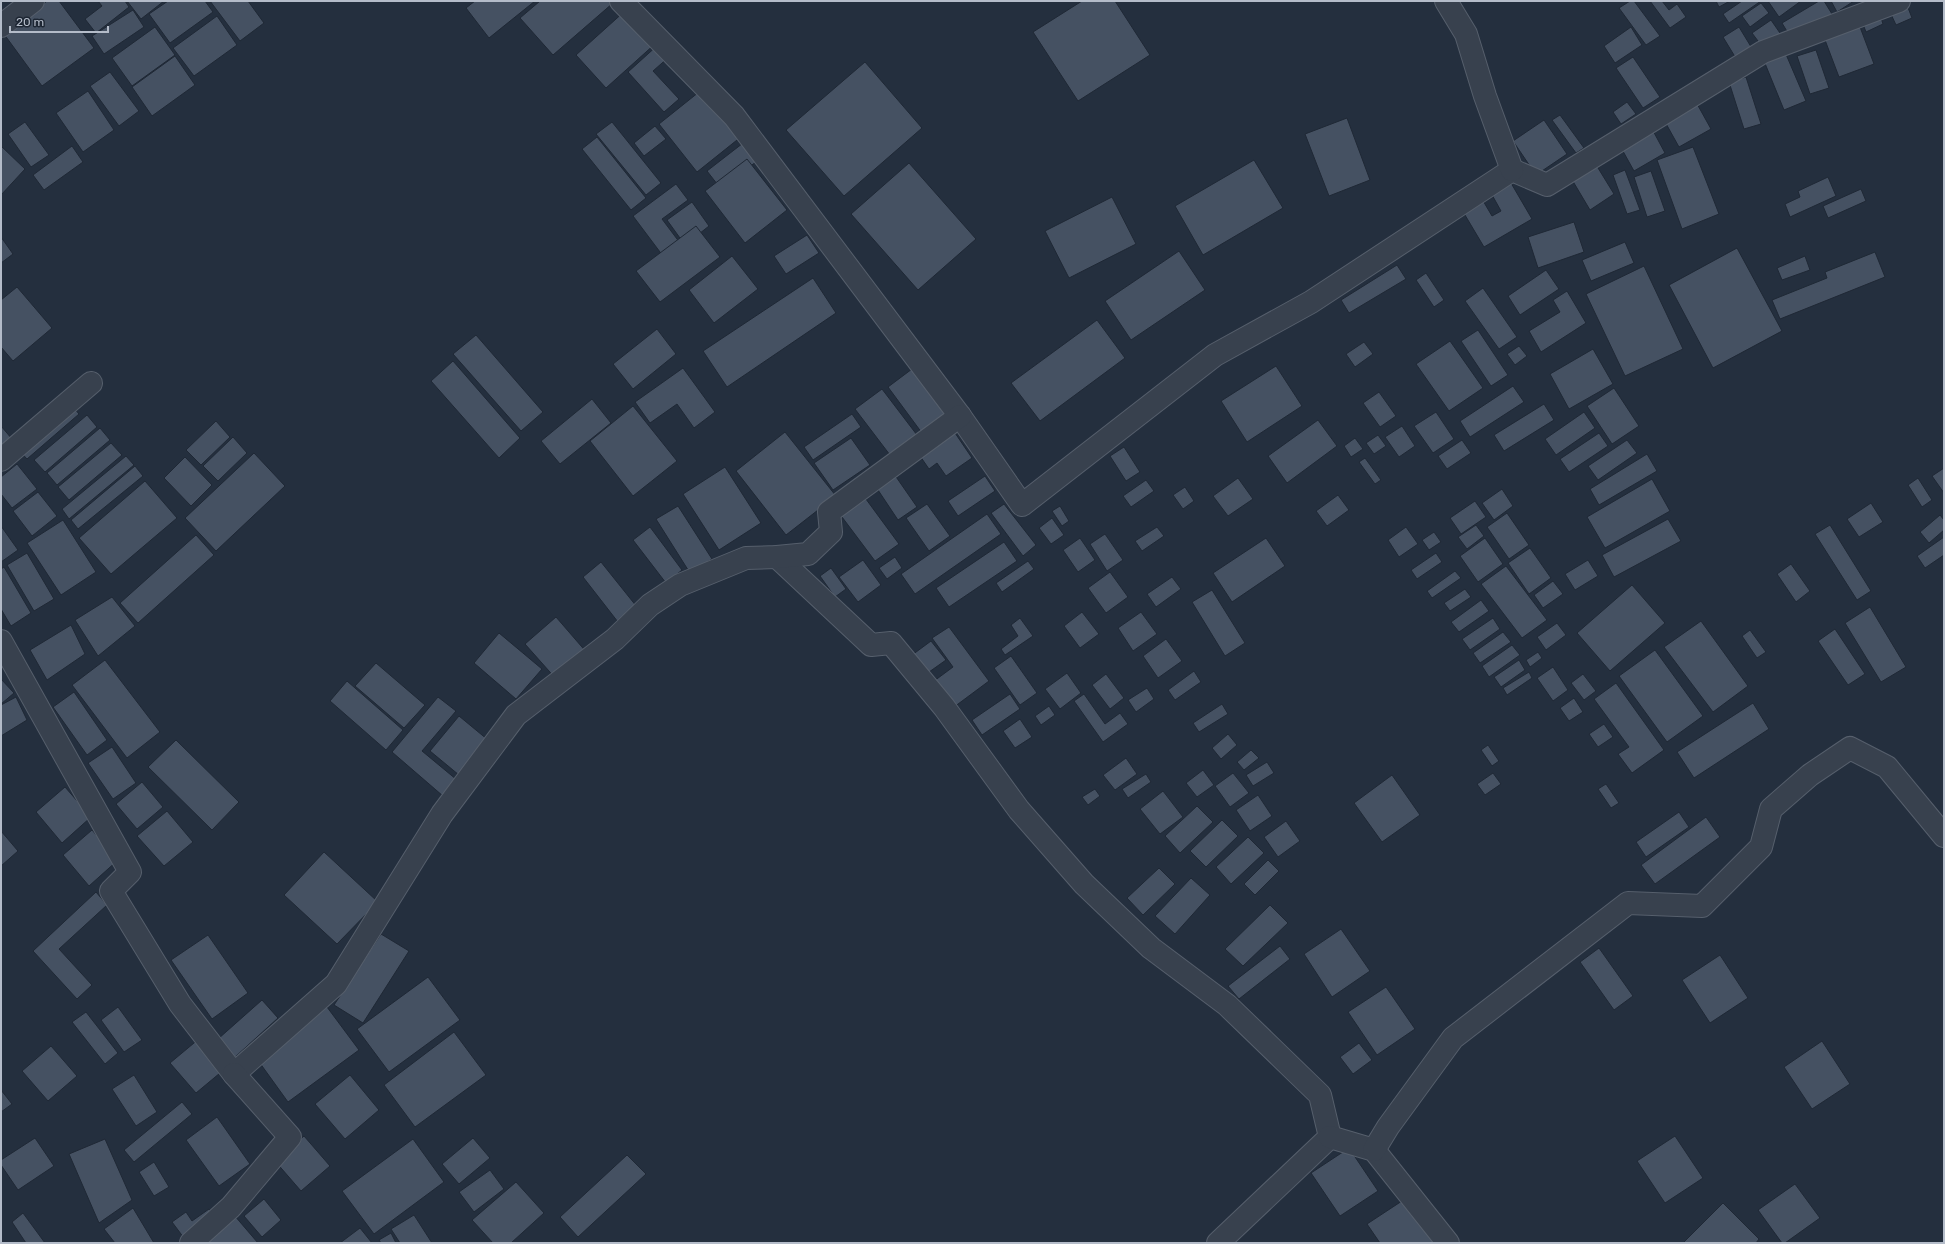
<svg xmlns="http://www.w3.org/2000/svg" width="1945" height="1244" font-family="Rubik,sans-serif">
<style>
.building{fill:#455162;stroke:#1f2835}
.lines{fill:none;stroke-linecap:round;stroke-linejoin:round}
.street-casing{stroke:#565f6c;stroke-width:24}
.street{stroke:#38414e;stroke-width:22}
</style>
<rect width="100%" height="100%" fill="#242f3e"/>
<g class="building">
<polygon points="47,1 59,1 94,48 42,86 4,34"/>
<polygon points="98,1 125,1 129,7 96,33 85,19 102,6"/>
<polygon points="127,1 164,1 141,19"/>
<polygon points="168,1 205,1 213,12 170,43 149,14"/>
<polygon points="210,1 248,1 264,23 240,41"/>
<polygon points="475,1 535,1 489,38 466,8"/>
<polygon points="540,1 611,1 613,3 553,55 520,18"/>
<polygon points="1082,1 1115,1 1150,55 1078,101 1033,32"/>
<polygon points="1630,1 1634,1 1660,36 1646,45 1619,8"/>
<polygon points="1650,1 1662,1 1669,10 1677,4 1686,17 1670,28"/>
<polygon points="1716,1 1730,1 1719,7"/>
<polygon points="1742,1 1761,1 1729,23 1723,14"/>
<polygon points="1768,1 1801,1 1779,17"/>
<polygon points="1819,1 1824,1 1832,14 1791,38 1782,23"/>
<polygon points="1831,1 1854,1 1837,12"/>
<polygon points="1761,3 1769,13 1750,27 1742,16"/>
<polygon points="1907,5 1912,18 1896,25 1890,12"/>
<polygon points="133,10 144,27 104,54 92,36"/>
<polygon points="626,10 656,43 606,88 576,55"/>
<polygon points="1879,12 1883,24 1866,32 1861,19"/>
<polygon points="217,16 237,45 194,76 173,48"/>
<polygon points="1771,20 1782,36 1764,49 1752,33"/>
<polygon points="155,27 175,55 132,86 112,58"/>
<polygon points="1631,27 1642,45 1615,63 1604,46"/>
<polygon points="1739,27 1753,50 1737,60 1723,37"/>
<polygon points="1860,27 1874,64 1839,77 1825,40"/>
<polygon points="659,44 670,56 653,71 679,99 664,112 628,72"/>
<polygon points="1816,50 1829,88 1810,94 1797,56"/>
<polygon points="1785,52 1806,101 1784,110 1764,61"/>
<polygon points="175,56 195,85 152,116 132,87"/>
<polygon points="1633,57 1660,97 1643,108 1616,68"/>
<polygon points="865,62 922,128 844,196 786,130"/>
<polygon points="110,72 139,111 119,126 90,86"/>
<polygon points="1746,77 1761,124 1744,129 1729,82"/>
<polygon points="704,88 742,136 697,172 659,124"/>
<polygon points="88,91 114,130 83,152 56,113"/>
<polygon points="1627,102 1636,114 1621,124 1613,112"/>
<polygon points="1696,102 1711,129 1679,147 1664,120"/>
<polygon points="1560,115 1584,148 1576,153 1552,120"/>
<polygon points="1347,118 1370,180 1329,196 1305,134"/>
<polygon points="1544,120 1567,154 1536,175 1513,141"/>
<polygon points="25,122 49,155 31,167 8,134"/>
<polygon points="612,122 661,183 646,195 596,134"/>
<polygon points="655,126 666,139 644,156 634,143"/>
<polygon points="1651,127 1665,153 1634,171 1619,144"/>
<polygon points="756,133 770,151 721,189 707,171"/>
<polygon points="597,137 646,198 631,210 582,149"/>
<polygon points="1,146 25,169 1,195"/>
<polygon points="72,146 83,162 44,190 33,175"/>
<polygon points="1693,147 1719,214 1682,229 1657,160"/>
<polygon points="747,159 787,210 745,243 705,191"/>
<polygon points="1254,160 1283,208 1203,255 1175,206"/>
<polygon points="909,163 976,239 918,290 851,214"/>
<polygon points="1595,163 1614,194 1590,210 1571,178"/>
<polygon points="1625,170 1640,210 1627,214 1613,175"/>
<polygon points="1651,171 1665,211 1647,217 1634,177"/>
<polygon points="1828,177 1836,196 1790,217 1785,204 1800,197 1798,191"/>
<polygon points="1511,183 1532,219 1484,247 1462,210 1482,199 1492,216 1501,211 1491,193"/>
<polygon points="676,184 688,200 662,219 680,243 663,256 633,216"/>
<polygon points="1861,189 1866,201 1828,218 1823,206"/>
<polygon points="1112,197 1136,244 1069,278 1045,231"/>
<polygon points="692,202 709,226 685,245 667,220"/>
<polygon points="1574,222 1584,252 1538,268 1528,237"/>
<polygon points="696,226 720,257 660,302 636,271"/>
<polygon points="807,235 819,253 786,274 774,256"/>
<polygon points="1,237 13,254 1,263"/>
<polygon points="1625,242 1634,263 1591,281 1582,260"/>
<polygon points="1737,248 1782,331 1713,368 1669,285"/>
<polygon points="1179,251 1205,290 1131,340 1105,301"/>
<polygon points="1875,252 1885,277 1780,319 1772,300 1827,278 1825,272"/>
<polygon points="732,256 758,289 714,323 689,290"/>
<polygon points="1805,256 1810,270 1782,280 1777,268"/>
<polygon points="1397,265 1406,279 1349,313 1341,300"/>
<polygon points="1644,266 1683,349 1625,376 1586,294"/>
<polygon points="1546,270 1559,289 1520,315 1508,296"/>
<polygon points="1426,273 1444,300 1434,307 1416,280"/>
<polygon points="813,278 836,313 727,387 703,351"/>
<polygon points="17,287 52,328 13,361 1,347 1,300"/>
<polygon points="1483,288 1517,337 1499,349 1465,301"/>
<polygon points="1567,291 1586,323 1541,352 1529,331 1560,312 1553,300"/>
<polygon points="1097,320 1125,358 1040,421 1011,383"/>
<polygon points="657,329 676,354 633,389 613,364"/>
<polygon points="1478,330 1508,375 1491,386 1461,341"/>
<polygon points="476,335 543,412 521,431 453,354"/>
<polygon points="1450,341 1483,388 1449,411 1416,364"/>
<polygon points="1364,342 1373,354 1355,367 1346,354"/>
<polygon points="1519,346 1527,356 1515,365 1507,354"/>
<polygon points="1593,349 1613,384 1569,409 1550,374"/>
<polygon points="453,361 520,438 499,458 431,381"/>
<polygon points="916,366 950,412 922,433 888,387"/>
<polygon points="1276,366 1302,406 1247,442 1221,401"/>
<polygon points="683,368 715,412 694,428 677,404 650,423 635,402"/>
<polygon points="1513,386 1524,402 1470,437 1460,421"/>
<polygon points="1614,388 1639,426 1612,444 1587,406"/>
<polygon points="882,389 917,435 890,455 855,409"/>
<polygon points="1379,392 1396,416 1380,427 1363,403"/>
<polygon points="592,399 611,423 560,464 541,441"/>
<polygon points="69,402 79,414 27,459 16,447"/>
<polygon points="1544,404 1554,420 1504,451 1494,435"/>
<polygon points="633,406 677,461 633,496 590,441"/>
<polygon points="1436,412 1454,439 1433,453 1414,426"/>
<polygon points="1584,412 1595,428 1556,455 1545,439"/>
<polygon points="852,414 861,427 813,460 804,447"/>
<polygon points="87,415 97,427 45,472 34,460"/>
<polygon points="1318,420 1337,446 1287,483 1268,456"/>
<polygon points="216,421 230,437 201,465 186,450"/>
<polygon points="1,426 12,439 1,449"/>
<polygon points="1402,426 1415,446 1399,457 1385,437"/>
<polygon points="100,428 110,440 57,485 47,473"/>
<polygon points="953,430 972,458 946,476 937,463 929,469 918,453"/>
<polygon points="785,432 836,496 786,535 736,471"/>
<polygon points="1599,433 1608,446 1569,472 1560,459"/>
<polygon points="1378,435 1386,446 1374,454 1366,443"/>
<polygon points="233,437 247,453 218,481 203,466"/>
<polygon points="851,438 870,465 833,490 814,463"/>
<polygon points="1355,438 1363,449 1351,457 1344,446"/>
<polygon points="1462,440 1471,453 1447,469 1438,456"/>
<polygon points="1627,440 1637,453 1598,480 1588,466"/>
<polygon points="111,443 122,455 69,500 58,487"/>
<polygon points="1124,447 1140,472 1126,481 1110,456"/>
<polygon points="254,453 285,486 216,551 185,518"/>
<polygon points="1647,454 1657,471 1599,505 1590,489"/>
<polygon points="126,456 134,465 69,519 62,509"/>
<polygon points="185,457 212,485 191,506 164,478"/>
<polygon points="1365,458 1381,480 1375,484 1359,462"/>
<polygon points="17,464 37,489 12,508 1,494 1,477"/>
<polygon points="135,466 143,476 78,529 71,520"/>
<polygon points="725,467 761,523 719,550 683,494"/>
<polygon points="1944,468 1944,493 1932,476"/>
<polygon points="892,471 917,507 898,520 874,484"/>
<polygon points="985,476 995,491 958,516 948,501"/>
<polygon points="1238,478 1253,499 1228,516 1213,496"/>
<polygon points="1918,478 1932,500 1922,507 1908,485"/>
<polygon points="1652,479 1670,511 1605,548 1587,517"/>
<polygon points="1146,480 1154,491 1131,507 1123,496"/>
<polygon points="145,481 177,518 111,574 79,538"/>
<polygon points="1185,487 1194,501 1183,509 1173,495"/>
<polygon points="1502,489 1513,506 1494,520 1482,503"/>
<polygon points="38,492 57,516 32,536 13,511"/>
<polygon points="863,495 899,544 875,561 839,513"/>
<polygon points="1338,495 1349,510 1327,526 1316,511"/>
<polygon points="1475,501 1486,517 1461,534 1450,518"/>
<polygon points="1871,503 1883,522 1859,537 1847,519"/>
<polygon points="927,504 950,536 929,551 906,518"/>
<polygon points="1004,504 1036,545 1023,556 991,513"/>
<polygon points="678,506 712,559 690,573 656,519"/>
<polygon points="1060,506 1069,521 1062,526 1052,511"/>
<polygon points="1507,513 1529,545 1509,559 1487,527"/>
<polygon points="987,514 1001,534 915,594 901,574"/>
<polygon points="1940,515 1944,520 1944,530 1929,543 1920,532"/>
<polygon points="1052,518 1064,535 1051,544 1039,528"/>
<polygon points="1668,519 1681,541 1614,577 1602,555"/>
<polygon points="63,520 96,572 61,595 27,543"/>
<polygon points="1476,525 1484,536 1467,549 1458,537"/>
<polygon points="1830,525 1871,591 1857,600 1815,534"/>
<polygon points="1,526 18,550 1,562"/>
<polygon points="650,527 682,570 666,583 633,540"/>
<polygon points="1157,527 1164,536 1142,551 1135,541"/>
<polygon points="1406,527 1418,544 1399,557 1388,540"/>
<polygon points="1434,532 1441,542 1429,550 1422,540"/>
<polygon points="1105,534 1123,560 1107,571 1090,544"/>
<polygon points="196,535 214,555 138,623 120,603"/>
<polygon points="1944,537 1944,555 1925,568 1917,556"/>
<polygon points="1080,538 1095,560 1078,572 1063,550"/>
<polygon points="1266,538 1285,566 1232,602 1213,573"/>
<polygon points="1485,538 1503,564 1478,582 1460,556"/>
<polygon points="1004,542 1017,561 949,607 936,588"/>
<polygon points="1530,548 1551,578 1529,594 1508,563"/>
<polygon points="27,553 54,599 34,611 7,565"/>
<polygon points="1436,553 1442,562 1417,579 1411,570"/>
<polygon points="895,557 902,568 887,579 879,568"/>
<polygon points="863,560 881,585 858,602 839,577"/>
<polygon points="1588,560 1598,576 1575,590 1565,574"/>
<polygon points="1028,561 1034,569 1002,592 996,583"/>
<polygon points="601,562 637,607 618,622 583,577"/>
<polygon points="1791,564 1810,591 1796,602 1777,574"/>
<polygon points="1506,566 1547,620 1522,638 1481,584"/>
<polygon points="4,567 31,613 11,626 1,609 1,569"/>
<polygon points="831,568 846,589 835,597 820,576"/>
<polygon points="1455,571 1461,578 1432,598 1427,591"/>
<polygon points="1110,572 1128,597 1106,613 1088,588"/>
<polygon points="1172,577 1181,589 1156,607 1147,594"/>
<polygon points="1553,581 1563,594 1543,608 1534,595"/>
<polygon points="1632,585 1665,623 1610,671 1577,633"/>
<polygon points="1465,589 1471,597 1450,611 1444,603"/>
<polygon points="1212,590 1245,643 1225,656 1192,602"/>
<polygon points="112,597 135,626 98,656 75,620"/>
<polygon points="1481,600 1489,611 1459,632 1451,622"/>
<polygon points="1870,607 1906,667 1881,682 1845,623"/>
<polygon points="1082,612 1099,634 1080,648 1064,626"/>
<polygon points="1141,612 1157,634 1133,651 1118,628"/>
<polygon points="556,617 588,654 557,680 525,644"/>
<polygon points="1020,618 1033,636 1005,655 1001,649 1018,636 1011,625"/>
<polygon points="1493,618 1500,629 1470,650 1462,639"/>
<polygon points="1701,621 1748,686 1713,712 1664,647"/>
<polygon points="1557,623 1566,635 1546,650 1537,637"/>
<polygon points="71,625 85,654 47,680 30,650"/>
<polygon points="949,627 989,681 950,710 930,684 953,667 932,638"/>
<polygon points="1835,629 1865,674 1848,685 1818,641"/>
<polygon points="1750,630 1766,652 1757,658 1742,636"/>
<polygon points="1503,632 1511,642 1480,663 1473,653"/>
<polygon points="499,633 542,669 516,699 474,663"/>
<polygon points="1166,639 1182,661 1158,678 1143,656"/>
<polygon points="931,641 946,660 922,677 908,658"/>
<polygon points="1512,645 1520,655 1489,677 1482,666"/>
<polygon points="1655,650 1703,716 1667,742 1619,676"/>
<polygon points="1538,652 1542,658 1530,667 1526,660"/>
<polygon points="1011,656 1037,693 1020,705 994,668"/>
<polygon points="105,660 160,732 127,758 72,685"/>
<polygon points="1519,660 1525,670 1501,687 1494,677"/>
<polygon points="376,663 425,705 404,728 355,686"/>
<polygon points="1553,667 1568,690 1553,701 1537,678"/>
<polygon points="1194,671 1201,682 1175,700 1168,690"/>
<polygon points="1529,672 1532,678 1507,695 1503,688"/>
<polygon points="1067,673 1081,693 1060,709 1045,689"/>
<polygon points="1106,674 1124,698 1110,709 1092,685"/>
<polygon points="1583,674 1596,691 1584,700 1571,683"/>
<polygon points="1,679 14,693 1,704"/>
<polygon points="347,681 403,730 386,750 330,701"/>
<polygon points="1616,683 1664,750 1632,773 1618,754 1629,747 1594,699"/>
<polygon points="1147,688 1154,699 1136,712 1128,700"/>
<polygon points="74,692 107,740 87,755 53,707"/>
<polygon points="1010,694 1020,709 982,735 972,720"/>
<polygon points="1084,694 1105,724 1120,713 1128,724 1103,742 1074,701"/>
<polygon points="16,697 27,720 1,736 1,705"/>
<polygon points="438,697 456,711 422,751 457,780 443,796 392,752"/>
<polygon points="1574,698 1583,712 1569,721 1560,708"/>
<polygon points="1753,703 1769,729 1694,778 1677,752"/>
<polygon points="1222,704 1228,714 1199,732 1193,723"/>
<polygon points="1049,706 1055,715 1041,725 1035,716"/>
<polygon points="459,716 488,740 459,775 430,751"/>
<polygon points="1020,719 1032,737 1015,748 1003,731"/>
<polygon points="1604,724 1613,737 1598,747 1589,734"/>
<polygon points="1228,734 1237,745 1221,759 1212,748"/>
<polygon points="176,740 239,802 212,830 148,767"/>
<polygon points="1488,745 1499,761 1492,766 1481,750"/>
<polygon points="112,747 136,783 113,799 88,763"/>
<polygon points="1251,750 1259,758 1244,770 1237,762"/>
<polygon points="1126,758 1137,774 1115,790 1103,775"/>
<polygon points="1267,762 1274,773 1253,786 1246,775"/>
<polygon points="1203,770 1214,785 1197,797 1186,783"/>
<polygon points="1233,773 1249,793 1230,807 1215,786"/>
<polygon points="1493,773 1501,784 1485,795 1477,784"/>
<polygon points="1146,774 1151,782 1128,798 1122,789"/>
<polygon points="1392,775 1420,815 1382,842 1354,803"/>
<polygon points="142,782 163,807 137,829 116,804"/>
<polygon points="1606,784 1619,803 1611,808 1598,789"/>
<polygon points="65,787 91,817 62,843 36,812"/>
<polygon points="1095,789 1100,796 1088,805 1082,797"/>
<polygon points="1163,791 1183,817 1160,834 1140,809"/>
<polygon points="1258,795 1272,816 1250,831 1236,810"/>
<polygon points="1197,806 1213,822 1180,853 1165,836"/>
<polygon points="167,811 193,842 164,866 137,836"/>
<polygon points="1679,812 1689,827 1646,857 1636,842"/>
<polygon points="1706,817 1720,837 1655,884 1641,865"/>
<polygon points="1222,820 1238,836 1206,867 1190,851"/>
<polygon points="1286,821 1300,841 1278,857 1264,837"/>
<polygon points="92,830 118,860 89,886 63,855"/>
<polygon points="1,831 18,851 1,866"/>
<polygon points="1248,837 1264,853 1231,884 1216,867"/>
<polygon points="324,852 378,902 337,944 284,895"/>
<polygon points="1268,860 1279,871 1255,895 1244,884"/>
<polygon points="1159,868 1175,884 1143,915 1127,898"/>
<polygon points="1191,878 1210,895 1175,934 1155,916"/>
<polygon points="96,892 107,905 59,949 92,985 77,999 33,951"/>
<polygon points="1270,905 1288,923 1243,966 1225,949"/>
<polygon points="1341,929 1370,971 1332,997 1304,954"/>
<polygon points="381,934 409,951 363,1023 334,1005"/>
<polygon points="208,935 248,993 212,1019 171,960"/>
<polygon points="1280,946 1290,959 1239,999 1228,986"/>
<polygon points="1599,948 1633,996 1614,1010 1580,962"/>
<polygon points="1720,955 1748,998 1710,1023 1682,980"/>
<polygon points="428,977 460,1020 389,1072 357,1029"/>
<polygon points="1386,987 1415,1029 1377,1055 1348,1012"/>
<polygon points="262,1000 278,1018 234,1058 218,1039"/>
<polygon points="118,1007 142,1040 124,1052 101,1020"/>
<polygon points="327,1007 359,1050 288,1102 257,1059"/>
<polygon points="86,1012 118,1053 105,1064 72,1022"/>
<polygon points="454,1032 486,1075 415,1127 384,1085"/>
<polygon points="200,1038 226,1068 196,1093 170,1063"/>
<polygon points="1822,1041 1850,1084 1812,1109 1784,1067"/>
<polygon points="1359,1043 1372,1060 1353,1074 1340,1057"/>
<polygon points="51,1046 77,1076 48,1101 22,1071"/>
<polygon points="134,1075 157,1112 136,1126 112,1089"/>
<polygon points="350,1075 379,1110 345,1139 315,1104"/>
<polygon points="1,1090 12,1104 1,1112"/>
<polygon points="182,1102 192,1114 134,1162 124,1150"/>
<polygon points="217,1117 250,1164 219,1186 186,1140"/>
<polygon points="304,1136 330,1166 301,1191 275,1161"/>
<polygon points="1675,1136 1703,1178 1665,1203 1637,1161"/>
<polygon points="35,1138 54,1166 18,1190 1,1165 1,1160"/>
<polygon points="473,1138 490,1158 459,1184 442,1164"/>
<polygon points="105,1139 132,1200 99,1223 69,1154"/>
<polygon points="413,1139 444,1182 374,1234 342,1191"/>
<polygon points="1349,1148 1378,1191 1340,1216 1311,1173"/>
<polygon points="627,1155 646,1174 578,1237 560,1217"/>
<polygon points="154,1162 169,1187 154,1196 139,1172"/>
<polygon points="490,1170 504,1189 474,1212 459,1192"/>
<polygon points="516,1182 544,1213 511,1243 493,1243 472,1220"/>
<polygon points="1795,1184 1820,1218 1785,1243 1782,1243 1758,1210"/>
<polygon points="264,1199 281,1220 262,1237 244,1216"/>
<polygon points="1405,1199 1434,1242 1432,1243 1380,1243 1367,1224"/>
<polygon points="1723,1203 1759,1239 1756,1243 1685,1243 1684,1242"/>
<polygon points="133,1208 154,1243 115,1243 104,1229"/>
<polygon points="209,1209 213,1216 184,1238 172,1222 186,1212 192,1221"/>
<polygon points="23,1213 45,1243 26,1243 12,1222"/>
<polygon points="234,1215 258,1243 202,1243"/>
<polygon points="414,1215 432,1243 400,1243 391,1229"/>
<polygon points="360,1228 372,1243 340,1243"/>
<polygon points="391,1233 396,1243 381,1243 379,1240"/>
</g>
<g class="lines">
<defs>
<g id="street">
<polyline points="621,1 734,116 960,416 1022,505 1215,355 1311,302 1512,170 1547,185 1763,52 1899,1"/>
<polyline points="1446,1 1466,34 1485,96 1512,170"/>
<polyline points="1,26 33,1"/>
<polyline points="1,460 91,383"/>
<polyline points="777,557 871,645 891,643 944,707 1019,810 1084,884 1151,948 1227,1005 1320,1095 1330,1137 1218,1243"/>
<polyline points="1,641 130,872 111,891 180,1004 234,1074 336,984 442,814 516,715 615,639 650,605 680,585 746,558 777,557 808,554 831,532 829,512 960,416"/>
<polyline points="1330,1137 1374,1150 1448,1243"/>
<polyline points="1374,1150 1388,1127 1453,1038 1628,903 1702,906 1761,847 1771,809 1810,775 1850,748 1887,767 1944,836"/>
<polyline points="191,1243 231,1207 290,1137 234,1074"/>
</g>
</defs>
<use href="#street" class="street-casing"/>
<use href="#street" class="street"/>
</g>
<rect width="1945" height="1244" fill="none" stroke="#b4bcc9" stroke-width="4"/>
<path d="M10 26v6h98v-6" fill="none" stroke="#b4bcc9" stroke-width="2"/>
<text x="16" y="26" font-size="12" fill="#b4bcc9" stroke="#1d2633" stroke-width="3" paint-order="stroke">20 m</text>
</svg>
